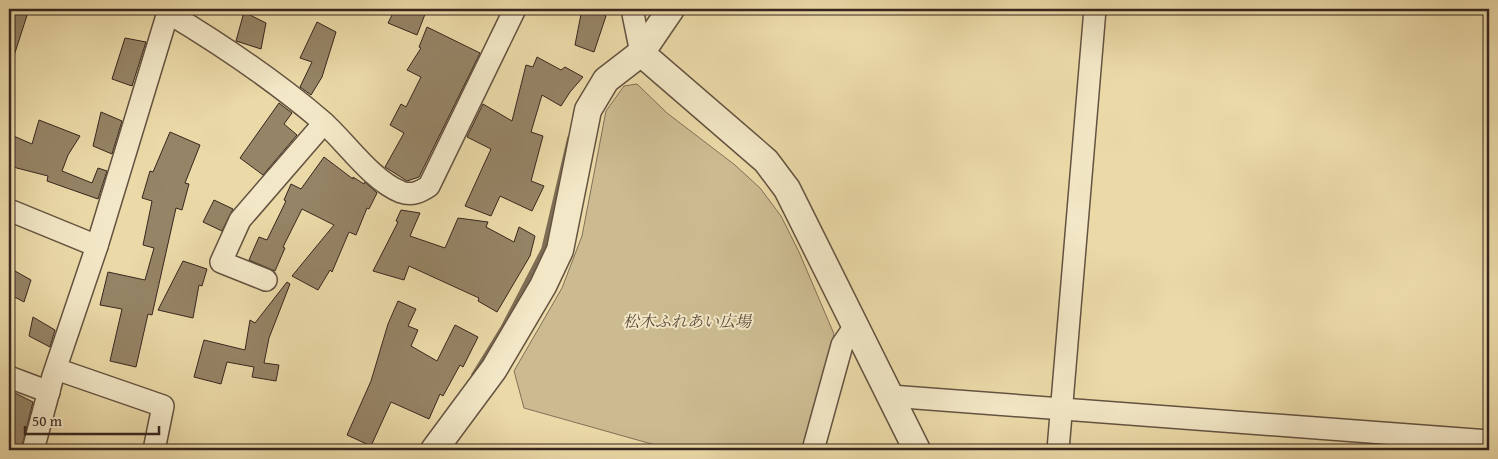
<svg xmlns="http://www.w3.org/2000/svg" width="1498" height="459" font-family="'Gentium Book Plus','Noto Serif JP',serif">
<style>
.green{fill:#ccbb91;stroke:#827058}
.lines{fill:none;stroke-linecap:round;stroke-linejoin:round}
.stream{stroke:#7e6d55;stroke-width:5.5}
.building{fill:#958466;stroke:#37261f}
.minor-casing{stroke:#645341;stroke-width:24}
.tertiary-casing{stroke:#645341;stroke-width:29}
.minor{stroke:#f2e7c6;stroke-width:21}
.tertiary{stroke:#f2e7c6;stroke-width:26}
.labels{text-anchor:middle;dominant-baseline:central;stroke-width:4;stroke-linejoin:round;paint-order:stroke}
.park-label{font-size:16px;font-style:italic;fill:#5c4b3c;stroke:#f2e7c6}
</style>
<rect width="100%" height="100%" fill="#ebdaa8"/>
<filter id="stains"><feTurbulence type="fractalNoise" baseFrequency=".004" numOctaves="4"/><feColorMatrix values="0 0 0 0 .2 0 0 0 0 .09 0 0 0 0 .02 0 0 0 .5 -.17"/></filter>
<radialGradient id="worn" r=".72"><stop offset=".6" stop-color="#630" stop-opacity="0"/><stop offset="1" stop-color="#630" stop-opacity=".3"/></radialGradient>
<polygon class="green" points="637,84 667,113 735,165 760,188 781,216 799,252 834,334 802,450 673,450 524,408 514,371 562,288 582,236 606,111 624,86"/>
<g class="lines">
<polyline class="stream" points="474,375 503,328 544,249 570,138"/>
</g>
<g class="building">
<polygon points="9,9 29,9 12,62 9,62"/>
<polygon points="395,9 427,9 417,35 388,23"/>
<polygon points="582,9 597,9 606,16 594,52 575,45"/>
<polygon points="244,12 266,23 261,49 236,41"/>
<polygon points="317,22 336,32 322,77 311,95 300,87 312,62 300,58"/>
<polygon points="427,27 480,53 419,177 407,181 385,167 404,133 390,125 401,104 406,107 421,77 407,70 421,48 419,47"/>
<polygon points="125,38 146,42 132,86 112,79"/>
<polygon points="537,57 561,70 565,67 583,77 570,92 561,106 542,95 531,132 543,136 531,181 544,186 532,211 500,196 491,216 465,206 491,149 467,137 483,104 512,121 526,65 533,67"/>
<polygon points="279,103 292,113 284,124 297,135 263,175 240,158"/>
<polygon points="101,112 122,121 112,154 93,146"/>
<polygon points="39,120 80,136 68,155 62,171 92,183 98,168 107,171 98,199 47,181 48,176 9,166 9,134 32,144"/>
<polygon points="170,132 200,145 185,183 189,184 182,210 176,208 152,315 148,314 136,367 110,361 122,309 100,305 108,272 145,280 154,248 143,245 152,201 142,198 150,171 153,172"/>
<polygon points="324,157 353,179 353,177 364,184 365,182 377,193 369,209 367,208 356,235 349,232 332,272 330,270 318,290 292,276 334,225 302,209 283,247 285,248 275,271 249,260 259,237 267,240 286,201 284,200 291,184 301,189"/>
<polygon points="214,200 233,209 222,231 203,222"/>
<polygon points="401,210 420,213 410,236 445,248 458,218 488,222 486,227 514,242 519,227 535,236 530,256 497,312 478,301 479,298 409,266 404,280 373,271 398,222 396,221"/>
<polygon points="183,261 207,269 202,286 199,285 193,318 158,310"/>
<polygon points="15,271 31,280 24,302 9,294 9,287"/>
<polygon points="287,282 290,284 269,338 264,363 279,365 276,381 252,377 254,367 227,362 221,384 194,377 204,340 245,350 250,320 255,323"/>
<polygon points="398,301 416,309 408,326 418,330 411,346 437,361 455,325 478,337 463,367 460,365 443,396 440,394 429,419 391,402 371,446 347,435 371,381 388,324"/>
<polygon points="33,317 55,330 50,347 29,336"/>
<polygon points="9,390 33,402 21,450 9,450"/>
</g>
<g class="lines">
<defs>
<g id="minor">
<polyline points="632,9 641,53"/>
<path d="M 167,12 C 222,45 274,80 322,121 C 346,142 371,180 401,192 C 412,196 420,192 429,186 L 515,9"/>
<polyline points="9,210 97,246"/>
<polyline points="266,280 221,262 240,220 324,123"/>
<polyline points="56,369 163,406 154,450"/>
<polyline points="9,377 49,392"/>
<polyline points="890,396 1489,441"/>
<polyline points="33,450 53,376 97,246 169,9"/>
<polyline points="813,450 842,345 855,326"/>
<polyline points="1058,450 1095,9"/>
</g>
<g id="tertiary">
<polyline points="641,53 766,161 787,189 796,207 917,450"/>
<polyline points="434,450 494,369 543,286 560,250 588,110 606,80 641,53 671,9"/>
</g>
</defs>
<use href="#minor" class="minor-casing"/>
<use href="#tertiary" class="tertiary-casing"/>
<use href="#minor" class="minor"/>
<use href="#tertiary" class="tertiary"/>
</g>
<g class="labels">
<g class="park-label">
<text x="687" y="321">松木ふれあい広場</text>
</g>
</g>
<rect width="1498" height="459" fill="none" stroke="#ebdaa8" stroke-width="30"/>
<rect x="10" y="10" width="1478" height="439" fill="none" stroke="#37261f" stroke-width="2.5"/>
<rect x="15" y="15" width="1468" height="429" fill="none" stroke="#37261f"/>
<path d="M25 426v8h134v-8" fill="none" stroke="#37261f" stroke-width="2.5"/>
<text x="32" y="426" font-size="15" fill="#37261f" stroke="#f2e7c6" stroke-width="4" paint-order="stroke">50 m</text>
<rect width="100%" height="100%" filter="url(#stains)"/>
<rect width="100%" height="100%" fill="url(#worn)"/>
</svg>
